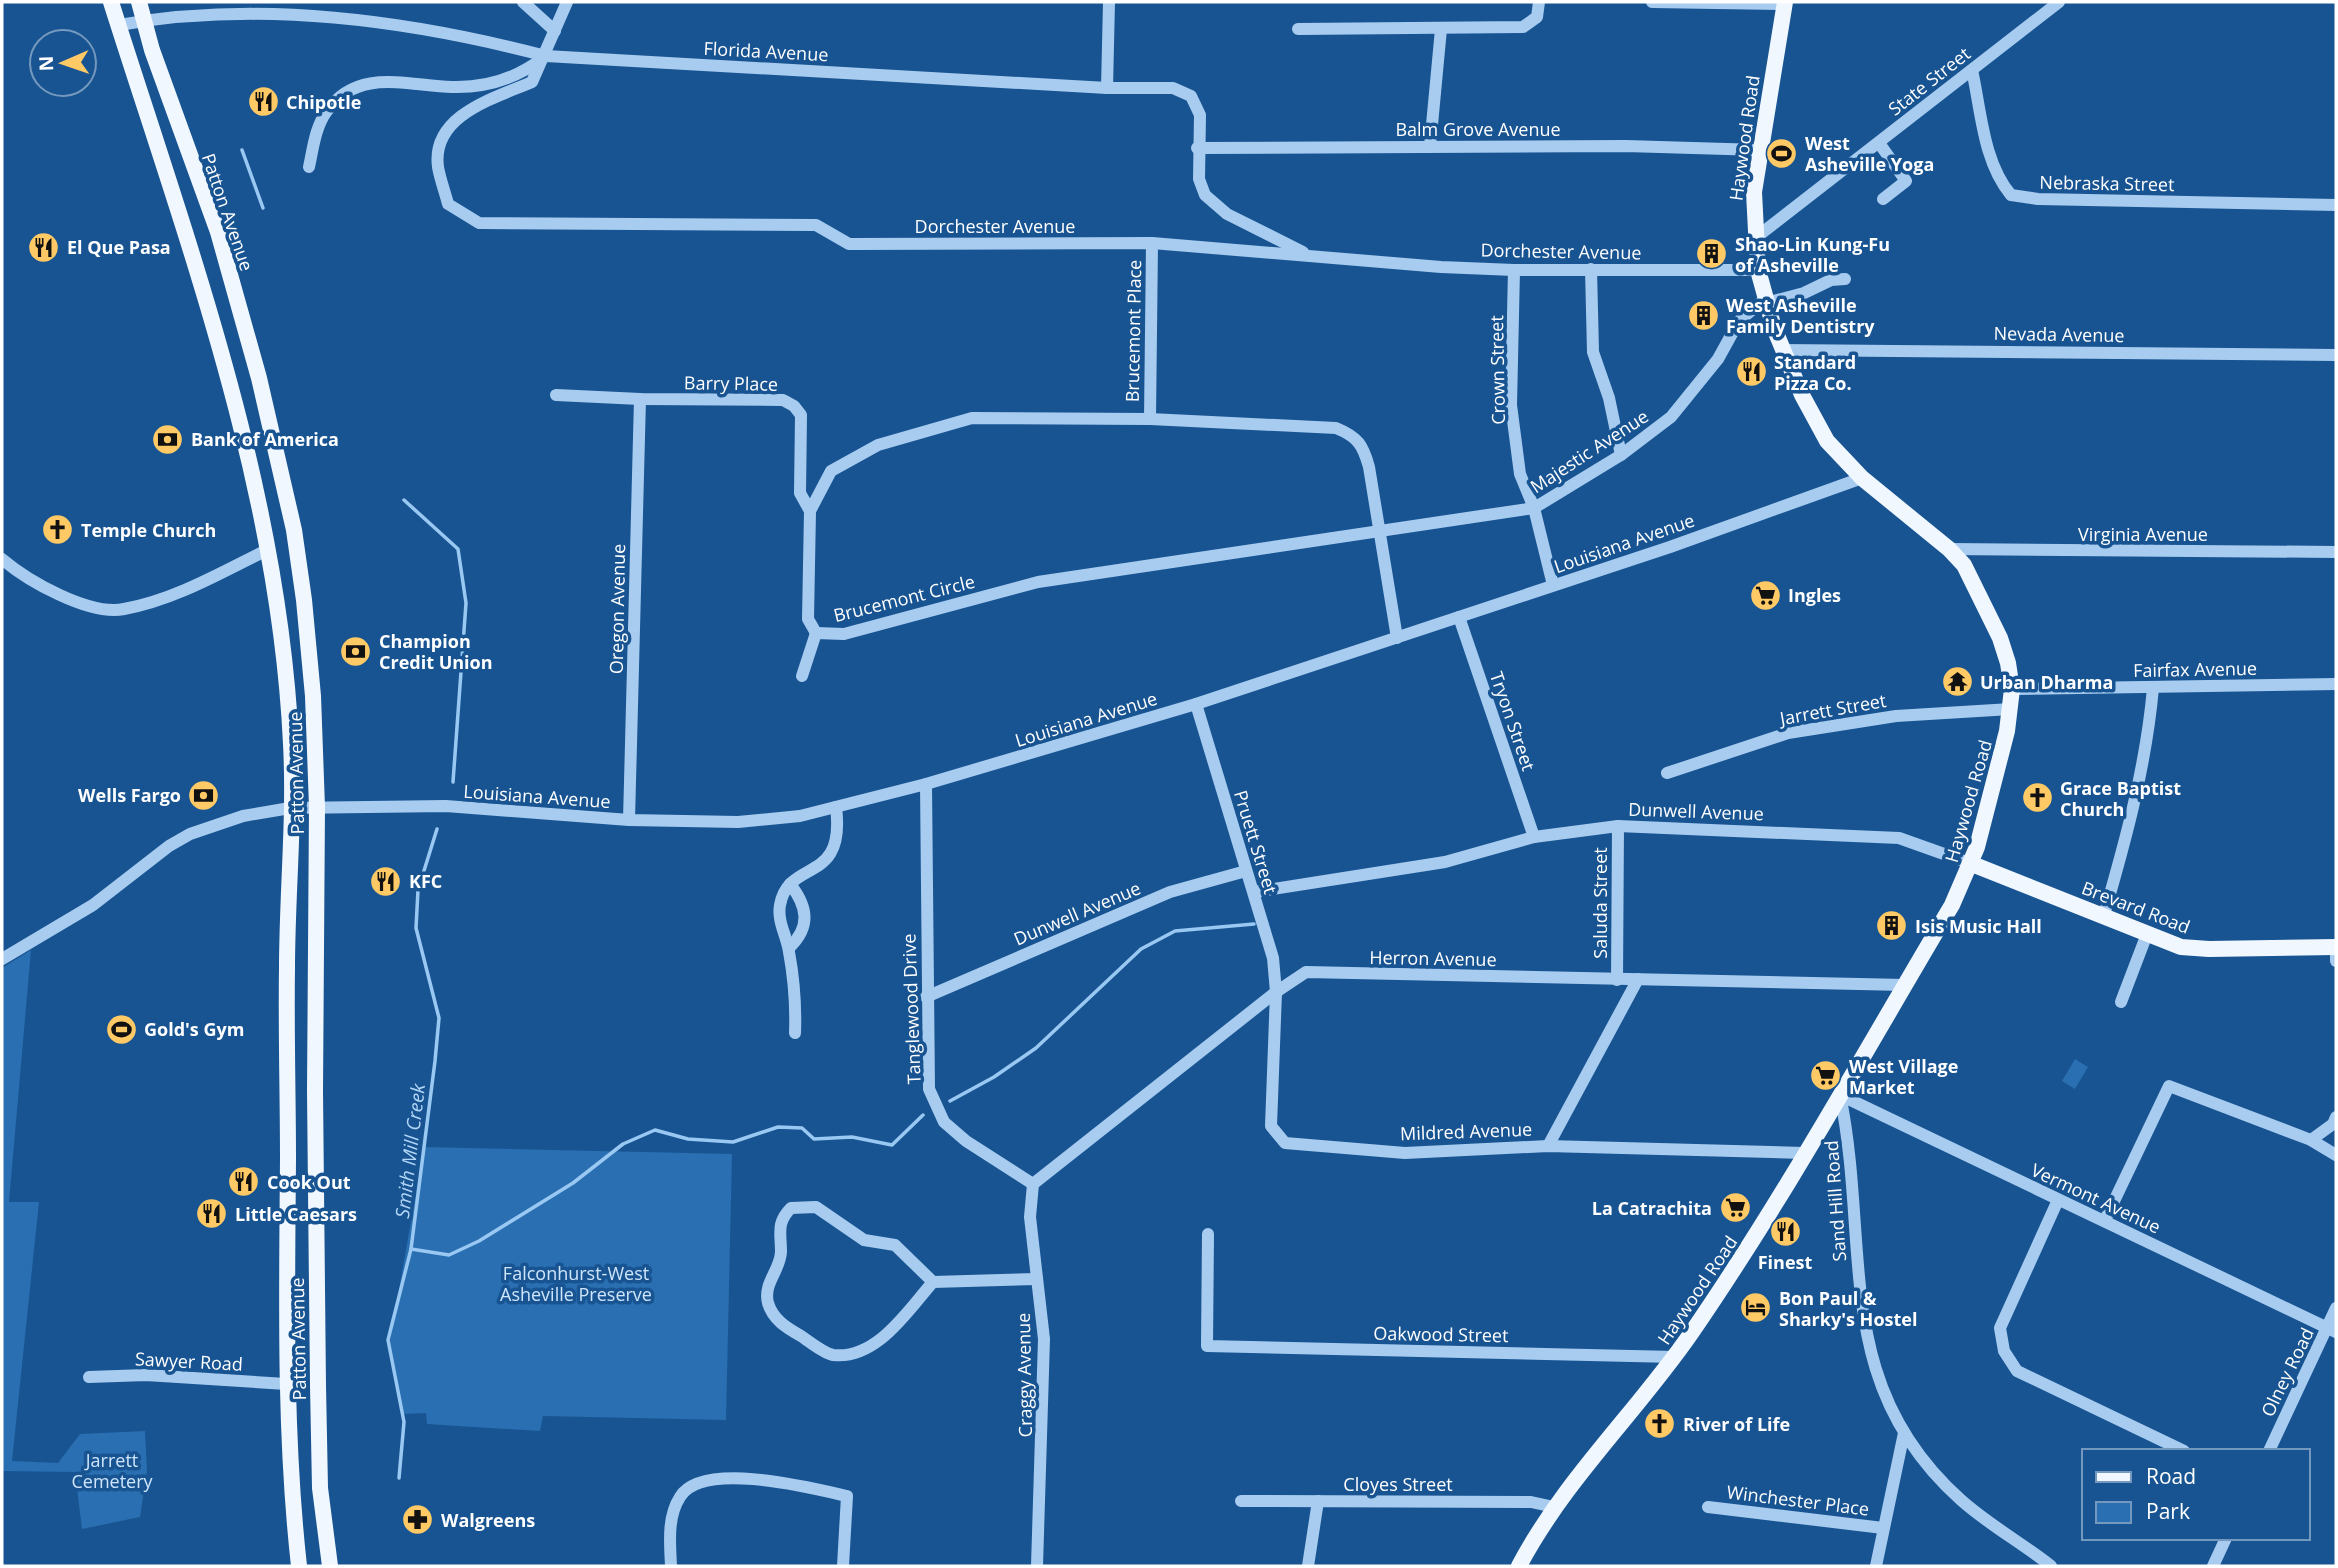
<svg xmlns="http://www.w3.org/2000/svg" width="2338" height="1568" font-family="'Open Sans',sans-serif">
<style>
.green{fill:#2a6fb1}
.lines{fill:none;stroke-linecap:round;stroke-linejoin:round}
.stream{stroke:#99c8f2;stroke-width:3.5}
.minor{stroke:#a7ccf0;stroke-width:12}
.major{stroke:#f0f7ff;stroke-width:16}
.labels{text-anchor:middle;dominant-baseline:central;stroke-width:7;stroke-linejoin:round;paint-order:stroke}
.street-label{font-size:18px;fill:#fff;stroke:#185492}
.poi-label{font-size:18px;font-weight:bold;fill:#fff;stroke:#185492;text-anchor:start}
.park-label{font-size:18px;fill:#cee5fb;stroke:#185492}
.water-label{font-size:19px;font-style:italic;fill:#b3d6f7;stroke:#185492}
</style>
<rect width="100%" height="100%" fill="#185492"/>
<g class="green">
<polygon points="31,950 9,1202 39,1202 12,1461 58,1463 80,1434 145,1431 147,1471 140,1517 82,1529 75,1472 2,1471 2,968"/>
<polygon points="2075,1059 2088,1067 2075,1089 2062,1081"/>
<polygon points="424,1147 732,1154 726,1420 543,1416 540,1431 427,1424 426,1413 403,1414 389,1347"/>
</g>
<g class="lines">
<g class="stream">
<polyline points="242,150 263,208"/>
<polyline points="404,500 458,549 466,603 453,782"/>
<polyline points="950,1101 994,1077 1036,1048 1141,949 1175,931 1254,924"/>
<polyline points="411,1249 449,1255 479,1241 573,1183 623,1144 655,1130 688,1139 733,1142 778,1127 802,1128 814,1139 852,1137 892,1145 923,1115"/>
<polyline points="399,1478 404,1422 388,1340 411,1249 435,1061 439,1018 416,928 418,890 437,829"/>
</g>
<g class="minor">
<polyline points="523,2 555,31"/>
<path d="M 567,2 L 532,82 C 495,98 431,115 438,167 C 440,179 445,192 448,204 L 479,223 L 816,225 L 849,244 L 1152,243 L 1441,267 L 1514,270 L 1758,270"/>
<polyline points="1652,2 1784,4"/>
<path d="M 119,25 C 261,0 408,20 546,56 L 1107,88 L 1173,88 L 1191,96 L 1200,115 L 1199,179 L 1205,195 L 1227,214 L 1303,252"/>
<polyline points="1298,29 1523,27 1537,17 1539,2"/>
<path d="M 1972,70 C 1981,110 1983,162 2011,195 L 2038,199 L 2336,205"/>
<polyline points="1107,88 1109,2"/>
<polyline points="1879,143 1906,181 1883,199"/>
<polyline points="1430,146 1441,29"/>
<polyline points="1197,148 1626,146 1760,150"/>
<path d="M 309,167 C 313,149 315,127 327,111 C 358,67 408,86 452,87 C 485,88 517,78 543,58"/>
<polyline points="1754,239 2059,2"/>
<polyline points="1591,269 1593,352 1609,398 1621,455"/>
<polyline points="1514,270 1511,405 1520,474 1534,508 1553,585"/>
<polyline points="1766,303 1804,293 1831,280 1845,279"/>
<polyline points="1782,350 2336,355"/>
<polyline points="556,395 640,399 783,400 794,406 801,415 800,493 810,511"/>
<polyline points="1150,419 1152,243"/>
<polyline points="1949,549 2336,552"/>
<path d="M 2,559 C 28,581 89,616 124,609 C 175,600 224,571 269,549"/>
<polyline points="1459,617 1534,837"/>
<polyline points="816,633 844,634 1038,582 1534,508 1621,455 1671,417 1718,359 1739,321 1765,299"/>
<path d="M 816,633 L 808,619 L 810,511 L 831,471 L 878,445 L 972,418 L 1150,419 L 1336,428 C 1358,437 1363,445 1369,467 L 1397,638"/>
<polyline points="802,676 816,633"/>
<polyline points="2012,689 2336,684"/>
<polyline points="1196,704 1273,958 1276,992 1271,1126 1285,1143 1405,1153 1548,1146 1804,1153"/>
<polyline points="1667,773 1788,733 1896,716 2011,709"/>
<polyline points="926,784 929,1089 944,1122 966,1141 1033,1184"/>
<polyline points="629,820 640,399"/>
<polyline points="1254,892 1445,862 1534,837 1618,826 1899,838 1972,864"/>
<path d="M 2104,915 C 2126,839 2146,766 2153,688"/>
<polyline points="2336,947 2336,961"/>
<path d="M 789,948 C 811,927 808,907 790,884"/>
<polyline points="2,959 93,905 169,846 190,834 243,816 290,808 446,806 629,820 738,822 800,816 926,784 1196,704 1670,547 1862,478"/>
<polyline points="1617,980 1618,826"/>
<polyline points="926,997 1170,892 1246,871"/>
<polyline points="2121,1002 2147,934"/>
<path d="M 795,1033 C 796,1006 794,979 789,952 C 787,936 777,922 780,905 C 789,857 846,886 836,807"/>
<polyline points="1840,1095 2336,1332"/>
<path d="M 1840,1095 C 1871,1246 1830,1383 1961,1500 C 1989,1525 2022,1543 2051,1566"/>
<polyline points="2311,1140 2333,1124 2336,1117"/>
<polyline points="1548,1146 1638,979"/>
<path d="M 1033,1184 L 1276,992 L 1306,972 C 1506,977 1706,979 1905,985"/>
<polyline points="1033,1184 1030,1217 1044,1339 1037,1566"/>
<polyline points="2058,1200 2000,1328 2004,1351 2017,1371 2184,1451"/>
<polyline points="2105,1220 2169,1086 2311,1140 2336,1155"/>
<polyline points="1208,1234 1207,1346 1675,1357"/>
<path d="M 933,1282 C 908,1310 877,1360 833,1355 C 823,1353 810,1342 801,1336 C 787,1328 773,1320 768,1303 C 763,1283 780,1271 781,1252 C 781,1233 776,1223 791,1208 L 816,1207 L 864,1240 L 895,1245 L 933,1282 L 1037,1279"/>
<polyline points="89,1377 146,1375 286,1384"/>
<polyline points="2269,1451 2336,1308"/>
<polyline points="1241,1501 1531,1502 1554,1507"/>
<polyline points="1708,1507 1883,1528"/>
<path d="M 671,1566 C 670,1544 667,1517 680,1497 C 702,1460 812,1488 847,1496 L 843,1566"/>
<polyline points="1308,1566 1318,1501"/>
<polyline points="1876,1566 1904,1433"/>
<polyline points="2213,1566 2226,1538"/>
</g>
<g class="major">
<path d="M 111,2 C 188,245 279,487 291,744 C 295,818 287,894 287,968 C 286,1032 288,1096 288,1159 C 287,1296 284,1431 299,1566"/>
<polyline points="139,2 152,50 218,232 259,378 294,530 304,600 313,696 317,807 315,1091 318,1386 320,1488 330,1566"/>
<polyline points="1972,864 2181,947 2209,949 2336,947"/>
<path d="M 1519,1566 C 1565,1479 1637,1412 1692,1332 C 1786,1195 1867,1048 1952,905 L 1977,847 L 2007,731 L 2012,689 L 2008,663 L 2000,638 L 1964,565 L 1949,549 L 1862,478 L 1827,441 L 1802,395 L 1774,328 L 1758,270 L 1754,192 L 1785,2"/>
</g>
</g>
<defs>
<symbol id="restaurant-disc" viewBox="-11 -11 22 22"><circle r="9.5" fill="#ffca66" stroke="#185492"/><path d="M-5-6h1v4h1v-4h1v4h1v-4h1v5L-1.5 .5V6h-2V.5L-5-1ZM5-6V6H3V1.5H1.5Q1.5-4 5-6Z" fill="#111"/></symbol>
<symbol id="stadium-disc" viewBox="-11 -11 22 22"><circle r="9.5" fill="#ffca66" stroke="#185492"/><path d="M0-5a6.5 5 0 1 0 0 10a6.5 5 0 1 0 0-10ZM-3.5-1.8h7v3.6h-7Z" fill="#111"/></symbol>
<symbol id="building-disc" viewBox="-11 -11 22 22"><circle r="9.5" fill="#ffca66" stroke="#185492"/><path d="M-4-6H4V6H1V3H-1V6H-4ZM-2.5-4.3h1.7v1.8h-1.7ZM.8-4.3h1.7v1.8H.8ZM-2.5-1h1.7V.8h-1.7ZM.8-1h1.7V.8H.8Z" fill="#111"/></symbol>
<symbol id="bank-disc" viewBox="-11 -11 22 22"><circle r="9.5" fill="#ffca66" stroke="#185492"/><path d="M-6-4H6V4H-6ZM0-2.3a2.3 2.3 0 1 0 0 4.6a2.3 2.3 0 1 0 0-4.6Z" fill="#111"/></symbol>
<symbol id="church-disc" viewBox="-11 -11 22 22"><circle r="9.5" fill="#ffca66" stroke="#185492"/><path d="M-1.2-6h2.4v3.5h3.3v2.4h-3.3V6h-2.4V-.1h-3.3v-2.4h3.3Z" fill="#111"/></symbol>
<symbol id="supermarket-disc" viewBox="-11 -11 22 22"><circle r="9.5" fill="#ffca66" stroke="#185492"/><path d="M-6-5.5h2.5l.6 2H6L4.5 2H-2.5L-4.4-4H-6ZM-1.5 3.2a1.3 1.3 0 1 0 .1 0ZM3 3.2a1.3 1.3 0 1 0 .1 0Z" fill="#111"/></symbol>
<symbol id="temple-disc" viewBox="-11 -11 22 22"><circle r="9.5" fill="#ffca66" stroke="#185492"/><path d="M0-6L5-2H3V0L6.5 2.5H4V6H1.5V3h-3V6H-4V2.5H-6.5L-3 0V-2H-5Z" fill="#111"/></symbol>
<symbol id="hotel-disc" viewBox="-11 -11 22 22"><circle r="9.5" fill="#ffca66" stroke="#185492"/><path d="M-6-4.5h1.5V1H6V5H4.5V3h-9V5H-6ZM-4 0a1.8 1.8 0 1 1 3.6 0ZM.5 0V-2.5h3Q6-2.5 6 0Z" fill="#111"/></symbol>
<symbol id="pharmacy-disc" viewBox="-11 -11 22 22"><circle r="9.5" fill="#ffca66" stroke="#185492"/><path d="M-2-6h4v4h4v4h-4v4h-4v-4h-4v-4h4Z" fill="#111"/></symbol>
</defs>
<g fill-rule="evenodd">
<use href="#restaurant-disc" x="246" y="84" width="35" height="35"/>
<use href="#stadium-disc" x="1764" y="136" width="35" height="35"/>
<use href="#restaurant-disc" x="26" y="230" width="35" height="35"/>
<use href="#building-disc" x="1694" y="236" width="35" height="35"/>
<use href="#building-disc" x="1686" y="298" width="35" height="35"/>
<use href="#restaurant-disc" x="1734" y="354" width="35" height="35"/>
<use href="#bank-disc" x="150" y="422" width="35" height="35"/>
<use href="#church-disc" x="40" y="512" width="35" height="35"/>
<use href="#supermarket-disc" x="1748" y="578" width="35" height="35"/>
<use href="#bank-disc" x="338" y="634" width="35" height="35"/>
<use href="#temple-disc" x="1940" y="664" width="35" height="35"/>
<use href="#bank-disc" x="186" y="778" width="35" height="35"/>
<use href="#church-disc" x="2020" y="780" width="35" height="35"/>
<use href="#restaurant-disc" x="368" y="864" width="35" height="35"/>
<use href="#building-disc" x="1874" y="908" width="35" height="35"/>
<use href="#stadium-disc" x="104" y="1012" width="35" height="35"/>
<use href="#supermarket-disc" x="1808" y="1058" width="35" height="35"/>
<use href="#restaurant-disc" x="226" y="1164" width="35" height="35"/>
<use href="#supermarket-disc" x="1718" y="1190" width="35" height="35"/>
<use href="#restaurant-disc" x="194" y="1196" width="35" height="35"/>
<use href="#restaurant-disc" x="1768" y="1214" width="35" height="35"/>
<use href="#hotel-disc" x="1738" y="1290" width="35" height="35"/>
<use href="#church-disc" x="1642" y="1406" width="35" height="35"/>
<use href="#pharmacy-disc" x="400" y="1502" width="35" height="35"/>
</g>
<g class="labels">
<g class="street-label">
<text transform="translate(766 51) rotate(3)">Florida Avenue</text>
<text transform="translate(1929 81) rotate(-38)">State Street</text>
<text x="1478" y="129">Balm Grove Avenue</text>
<text transform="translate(1744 138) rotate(-82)">Haywood Road</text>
<text transform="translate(2107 183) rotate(1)">Nebraska Street</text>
<text transform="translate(228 212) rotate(71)">Patton Avenue</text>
<text x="995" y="226">Dorchester Avenue</text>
<text transform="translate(1561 251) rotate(1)">Dorchester Avenue</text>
<text transform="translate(1133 331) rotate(-89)">Brucemont Place</text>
<text transform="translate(2059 334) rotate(1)">Nevada Avenue</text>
<text transform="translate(1497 370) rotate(-91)">Crown Street</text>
<text transform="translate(731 383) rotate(1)">Barry Place</text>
<text transform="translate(1589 451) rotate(-33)">Majestic Avenue</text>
<text x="2143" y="534">Virginia Avenue</text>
<text transform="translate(1624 543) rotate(-19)">Louisiana Avenue</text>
<text transform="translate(904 598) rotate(-14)">Brucemont Circle</text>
<text transform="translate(617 609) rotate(-89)">Oregon Avenue</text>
<text transform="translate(2195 669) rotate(-1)">Fairfax Avenue</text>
<text transform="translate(1833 709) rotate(-10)">Jarrett Street</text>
<text transform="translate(1086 719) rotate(-17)">Louisiana Avenue</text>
<text transform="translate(1513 721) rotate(71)">Tryon Street</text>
<text transform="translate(296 773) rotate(-91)">Patton Avenue</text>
<text transform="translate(537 796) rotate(4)">Louisiana Avenue</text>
<text transform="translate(1968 801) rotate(-74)">Haywood Road</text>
<text transform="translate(1696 811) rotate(2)">Dunwell Avenue</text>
<text transform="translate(1256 842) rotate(73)">Pruett Street</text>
<text transform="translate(1600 903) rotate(-90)">Saluda Street</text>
<text transform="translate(2136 907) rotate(21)">Brevard Road</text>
<text transform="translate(1077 913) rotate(-23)">Dunwell Avenue</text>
<text transform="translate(1433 958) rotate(1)">Herron Avenue</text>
<text transform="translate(911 1009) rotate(-92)">Tanglewood Drive</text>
<text transform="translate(1466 1131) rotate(-2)">Mildred Avenue</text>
<text transform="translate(2096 1198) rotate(25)">Vermont Avenue</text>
<text transform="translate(1835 1201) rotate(-94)">Sand Hill Road</text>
<text transform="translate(1697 1290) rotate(-56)">Haywood Road</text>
<text transform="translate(1441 1334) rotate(1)">Oakwood Street</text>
<text transform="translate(298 1339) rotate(-91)">Patton Avenue</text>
<text transform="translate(189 1361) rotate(3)">Sawyer Road</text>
<text transform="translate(2287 1372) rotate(-64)">Olney Road</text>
<text transform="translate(1024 1375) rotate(-91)">Craggy Avenue</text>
<text x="1398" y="1484">Cloyes Street</text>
<text transform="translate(1798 1500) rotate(7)">Winchester Place</text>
</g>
<g class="poi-label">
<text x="286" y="102">Chipotle</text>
<text x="1805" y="143">West<tspan x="1805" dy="21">Asheville Yoga</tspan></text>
<text x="1735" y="244">Shao-Lin Kung-Fu<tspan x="1735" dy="21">of Asheville</tspan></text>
<text x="67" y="247">El Que Pasa</text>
<text x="1726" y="305">West Asheville<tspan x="1726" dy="21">Family Dentistry</tspan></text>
<text x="1774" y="362">Standard<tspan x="1774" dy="21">Pizza Co.</tspan></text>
<text x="191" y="439">Bank of America</text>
<text x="81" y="530">Temple Church</text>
<text x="1788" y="595">Ingles</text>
<text x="379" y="641">Champion<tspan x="379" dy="21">Credit Union</tspan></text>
<text x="1980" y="682">Urban Dharma</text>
<text x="2060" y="788">Grace Baptist<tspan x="2060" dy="21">Church</tspan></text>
<text x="181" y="795" text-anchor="end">Wells Fargo</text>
<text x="409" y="881">KFC</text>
<text x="1915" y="926">Isis Music Hall</text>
<text x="144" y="1029">Gold's Gym</text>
<text x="1849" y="1066">West Village<tspan x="1849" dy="21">Market</tspan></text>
<text x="267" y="1182">Cook Out</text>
<text x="1712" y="1208" text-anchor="end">La Catrachita</text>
<text x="235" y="1214">Little Caesars</text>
<text x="1785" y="1262" text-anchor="middle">Finest</text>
<text x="1779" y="1298">Bon Paul &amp;<tspan x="1779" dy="21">Sharky's Hostel</tspan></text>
<text x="1683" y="1424">River of Life</text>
<text x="441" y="1520">Walgreens</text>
</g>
<g class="park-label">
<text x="576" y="1273">Falconhurst-West<tspan x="576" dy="21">Asheville Preserve</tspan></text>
<text x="112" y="1460">Jarrett<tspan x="112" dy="21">Cemetery</tspan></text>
</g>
<g class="water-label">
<text transform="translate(410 1151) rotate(-83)">Smith Mill Creek</text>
</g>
</g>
<rect width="2338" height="1568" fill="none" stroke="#ffffff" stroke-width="7"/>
<rect x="2082" y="1449" width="228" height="91" fill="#185492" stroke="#7498be" stroke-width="2"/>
<rect x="2096" y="1472" width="35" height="10" fill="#f0f7ff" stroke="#7498be" stroke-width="2"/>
<text x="2146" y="1484" font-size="21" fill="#ffffff">Road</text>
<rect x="2096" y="1502" width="35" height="21" fill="#2a6fb1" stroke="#7498be" stroke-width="2"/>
<text x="2146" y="1519" font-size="21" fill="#ffffff">Park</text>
<g transform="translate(63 63) rotate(268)"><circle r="33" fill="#185492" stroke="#7498be" stroke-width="2"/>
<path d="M0-5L12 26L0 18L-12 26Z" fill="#ffca66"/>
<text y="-10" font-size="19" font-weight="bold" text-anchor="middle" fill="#ffffff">N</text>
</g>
</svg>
